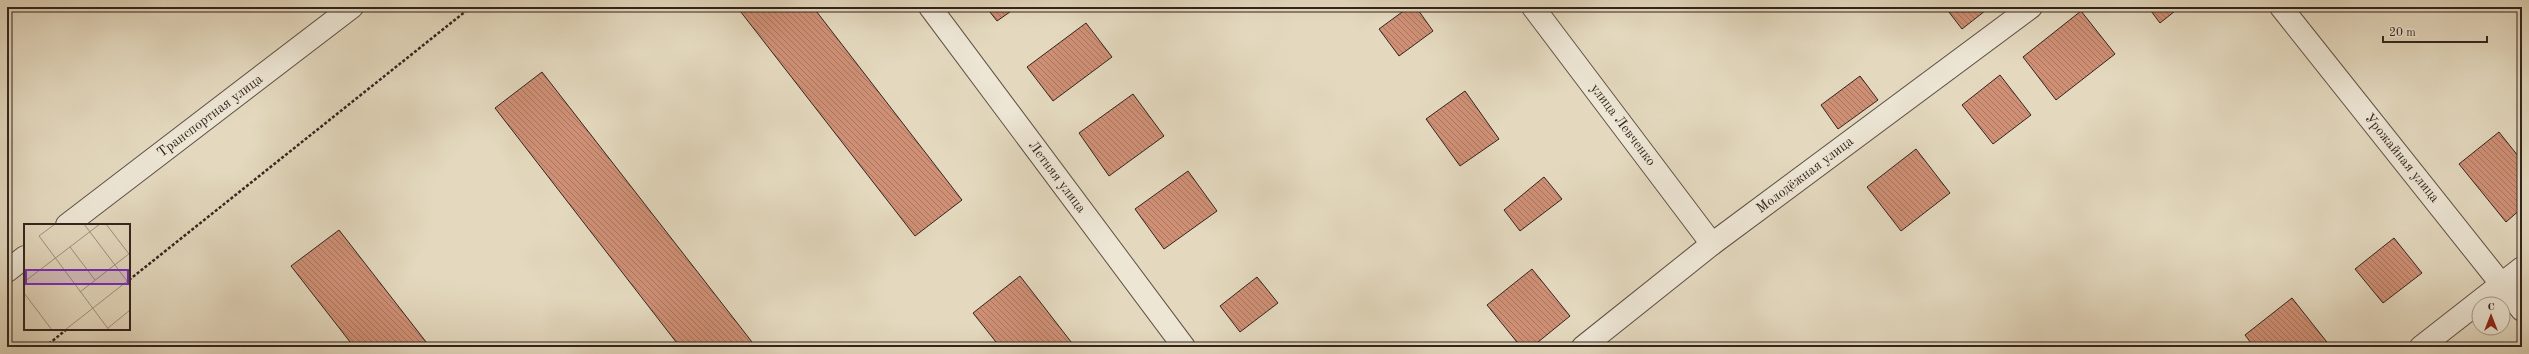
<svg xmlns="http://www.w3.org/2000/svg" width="2529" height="354" font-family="'Old Standard TT',serif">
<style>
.building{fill:url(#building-back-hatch);stroke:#33241d}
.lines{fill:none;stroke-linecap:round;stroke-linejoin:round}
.minor-casing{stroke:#5f5146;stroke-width:24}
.path{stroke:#33241d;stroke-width:2.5;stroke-dasharray:3 2;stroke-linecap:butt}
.minor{stroke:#ede6d5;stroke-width:22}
.labels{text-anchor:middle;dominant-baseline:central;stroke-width:3;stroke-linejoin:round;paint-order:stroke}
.street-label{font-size:14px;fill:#33241d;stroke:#ede6d5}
.inset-road{fill:none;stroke:#9d917e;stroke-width:1}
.view{fill:#7b2cbf;fill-opacity:0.15;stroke:#7b2cbf;stroke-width:2}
.inset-edge{fill:none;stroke:#33241d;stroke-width:2}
</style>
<defs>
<pattern id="building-back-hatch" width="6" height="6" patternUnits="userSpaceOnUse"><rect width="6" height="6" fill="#cf9076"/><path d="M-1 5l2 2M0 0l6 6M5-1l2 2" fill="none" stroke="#a97560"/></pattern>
</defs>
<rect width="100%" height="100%" fill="#e4d9bf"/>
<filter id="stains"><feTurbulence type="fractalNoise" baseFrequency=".005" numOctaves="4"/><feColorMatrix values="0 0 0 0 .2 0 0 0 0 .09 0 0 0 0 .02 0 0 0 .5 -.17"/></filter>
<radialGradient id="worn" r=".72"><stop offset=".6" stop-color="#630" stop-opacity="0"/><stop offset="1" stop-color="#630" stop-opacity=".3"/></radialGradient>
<g class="building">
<polygon points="737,7 813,7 962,200 915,236"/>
<polygon points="986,7 1017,7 997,21"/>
<polygon points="1409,7 1416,7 1433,31 1399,56 1379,29"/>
<polygon points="1945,7 1990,7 1962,29"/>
<polygon points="2148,7 2180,7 2160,23"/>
<polygon points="2081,11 2115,54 2056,100 2023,57"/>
<polygon points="1086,23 1112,57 1053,101 1027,67"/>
<polygon points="542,72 752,342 746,347 680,347 495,108"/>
<polygon points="2000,75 2031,115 1993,144 1962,105"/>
<polygon points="1860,76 1878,100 1838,129 1821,105"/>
<polygon points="1465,91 1499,139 1460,166 1426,119"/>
<polygon points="1133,94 1164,136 1109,176 1079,133"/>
<polygon points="2499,132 2522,161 2522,208 2506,222 2459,164"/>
<polygon points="1916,149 1950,193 1901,231 1867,187"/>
<polygon points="1188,171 1217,211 1164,249 1135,209"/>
<polygon points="1544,177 1562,199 1520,231 1504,210"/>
<polygon points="339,230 430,347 354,347 291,266"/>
<polygon points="2394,238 2422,273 2383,303 2355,269"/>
<polygon points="1532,269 1570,316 1532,347 1521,347 1487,305"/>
<polygon points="1020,276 1075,347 1000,347 973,313"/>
<polygon points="1257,277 1278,303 1240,332 1220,306"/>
<polygon points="2292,298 2330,346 2254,347 2245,335"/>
</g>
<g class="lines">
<defs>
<g id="minor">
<polyline points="930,7 1184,347"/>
<polyline points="1533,7 1712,244"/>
<polyline points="2281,7 2522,310"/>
<polyline points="67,225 352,7"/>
<polyline points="7,271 25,257"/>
<polyline points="1583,347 1712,244 2031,7"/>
<polyline points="2421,347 2522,268"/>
</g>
</defs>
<use href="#minor" class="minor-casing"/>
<g class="path">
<polyline points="129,280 471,7"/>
<polyline points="45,347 67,329"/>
</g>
<use href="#minor" class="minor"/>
</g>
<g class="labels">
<g class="street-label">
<text transform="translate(210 116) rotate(-37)">Транспортная улица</text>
<text transform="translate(1623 125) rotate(53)">улица Левченко</text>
<text transform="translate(2402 158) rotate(51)">Урожайная улица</text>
<text transform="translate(1805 175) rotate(-37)">Молодёжная улица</text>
<text transform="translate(1057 177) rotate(53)">Летняя улица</text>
</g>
</g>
<g transform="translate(24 224)">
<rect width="106" height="106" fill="#e4d9bf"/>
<path class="inset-road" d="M 31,0 L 15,12 L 85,106M 60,0 L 106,61M 82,0 L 105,30M 46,23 L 71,56M 0,58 L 76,0M 56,68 L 106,29M 0,69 L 28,106M 84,104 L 106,86M 41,106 L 106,55"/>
<path class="view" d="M 2,46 L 104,46 L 104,60 L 2,60 Z"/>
<rect width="106" height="106" class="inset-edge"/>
</g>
<rect width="2529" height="354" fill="none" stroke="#e4d9bf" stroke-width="24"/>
<rect x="8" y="8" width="2513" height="338" fill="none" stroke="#33241d" stroke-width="2"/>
<rect x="12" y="12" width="2505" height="330" fill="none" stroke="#33241d"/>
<g transform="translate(2491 316)"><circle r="19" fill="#ede6d5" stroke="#a3988b"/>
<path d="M0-3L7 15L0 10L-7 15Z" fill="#8f2418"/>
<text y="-6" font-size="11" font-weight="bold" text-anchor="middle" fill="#33241d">С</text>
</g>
<path d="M2383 36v6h104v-6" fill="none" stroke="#33241d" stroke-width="2"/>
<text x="2389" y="36" font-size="12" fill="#33241d" stroke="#ede6d5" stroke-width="3" paint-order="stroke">20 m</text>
<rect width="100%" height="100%" filter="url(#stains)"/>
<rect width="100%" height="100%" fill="url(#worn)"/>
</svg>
